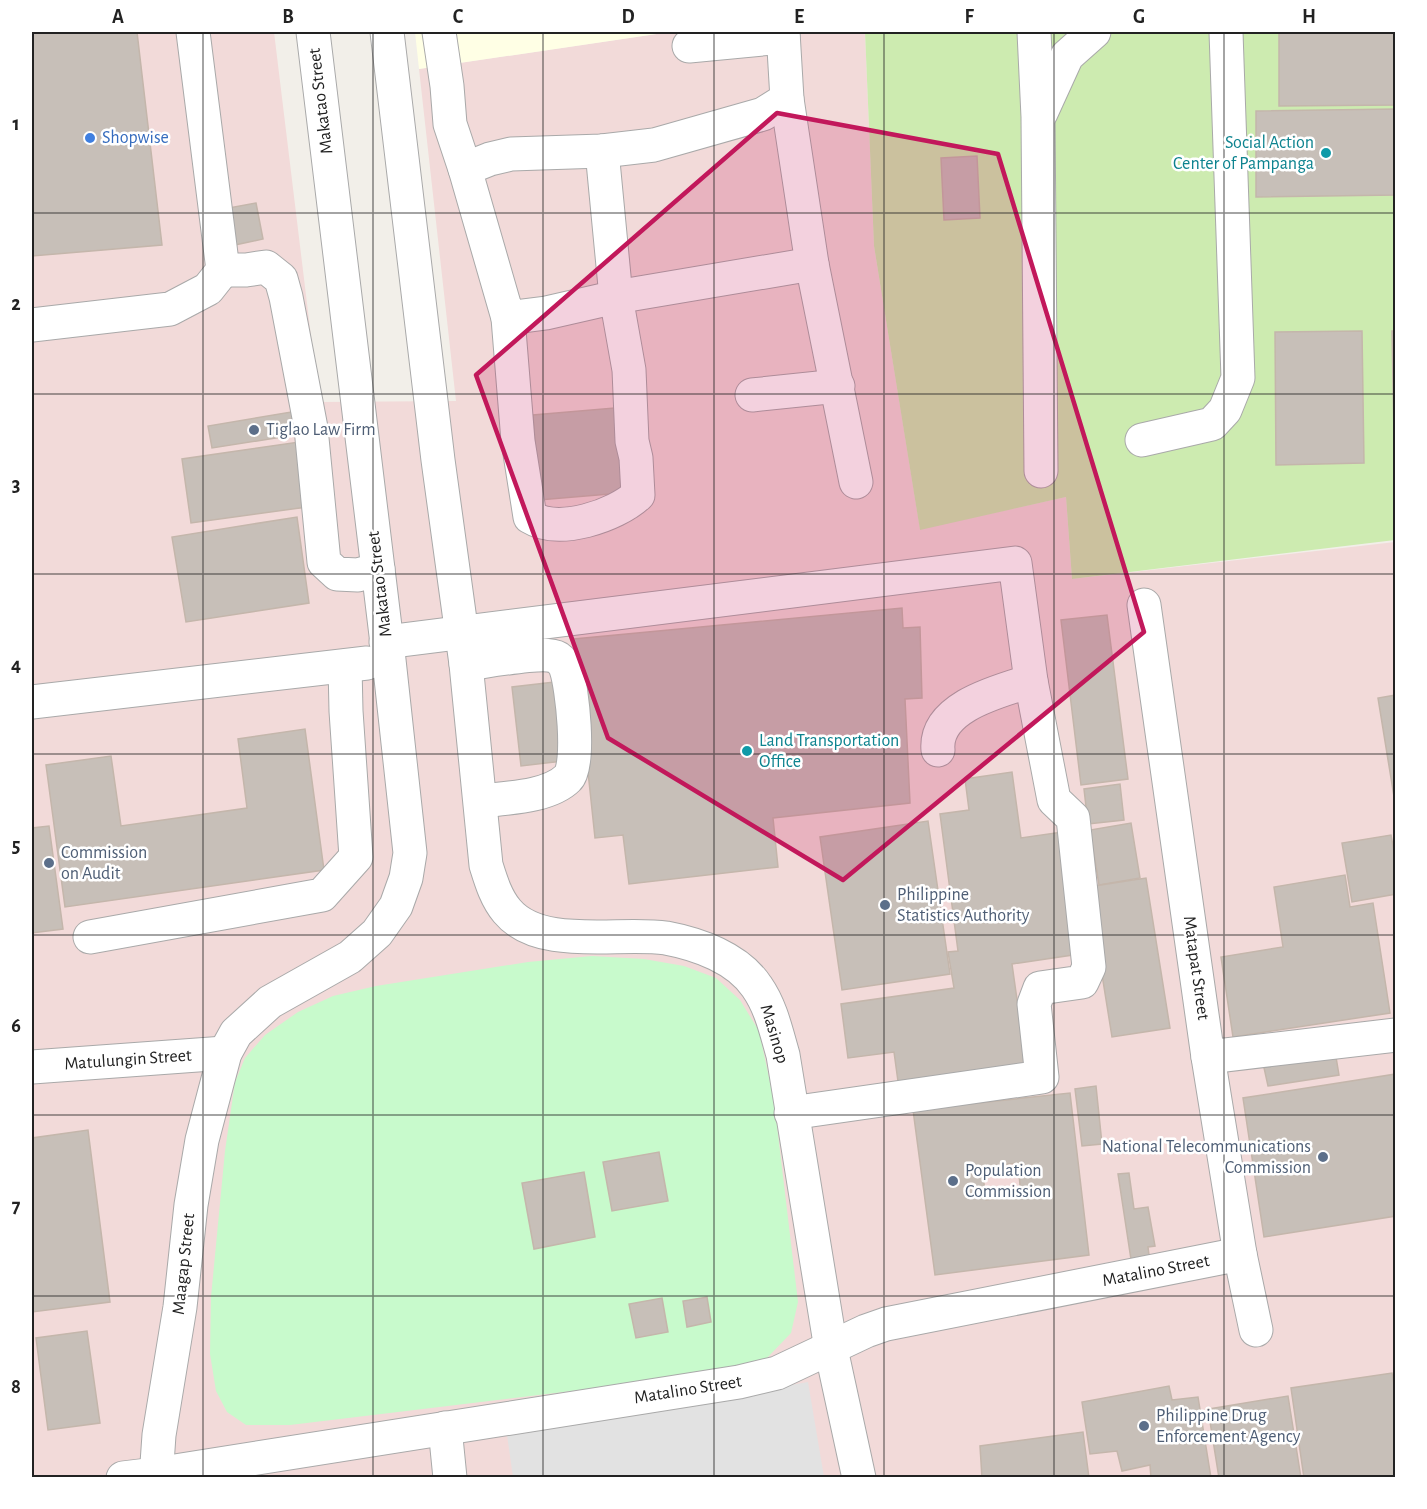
<svg xmlns="http://www.w3.org/2000/svg" width="1427" height="1509" font-family="'Alegreya Sans',sans-serif">
<style>
.commercial{fill:#f2dad9}
.education{fill:#ffffe5}
.grass{fill:#cdebb0}
.park{fill:#c8facc}
.parking{fill:#e2e2e2}
.building{fill:#c7bfb8;stroke:#c4b6ab;stroke-width:1.5;fill-rule:evenodd}
.lines{fill:none;stroke-linecap:round;stroke-linejoin:round}
.minor-casing{stroke:#a9a9a9;stroke-width:35}
.minor{stroke:#fff;stroke-width:33}
.marked{fill:#c2185b;fill-opacity:0.2;stroke:#c2185b;stroke-width:4.5;stroke-linejoin:round}
.grid{fill:none;stroke:#222;stroke-width:1.5;stroke-opacity:0.55}
.shop-dot{fill:#3f7fe0;stroke:#fff;stroke-width:2}
.culture-dot{fill:#0f9aa8;stroke:#fff;stroke-width:2}
.service-dot{fill:#5c6f8a;stroke:#fff;stroke-width:2}
.labels{text-anchor:middle;dominant-baseline:central;stroke-width:5;stroke-linejoin:round;paint-order:stroke}
.street-label{font-size:18px;fill:#222;stroke:#fff}
.shop-label{font-size:18px;fill:#366cbe;stroke:#fff;text-anchor:start}
.culture-label{font-size:18px;fill:#0d838f;stroke:#fff;text-anchor:end}
.service-label{font-size:18px;fill:#4e5e75;stroke:#fff;text-anchor:start}
.neatline{fill:none;stroke:#222;stroke-width:2}
.grid-label{font-size:20px;text-anchor:middle;font-weight:bold;fill:#222}
</style>
<rect width="100%" height="100%" fill="#f2efe9"/>
<polygon class="commercial" points="32,32 274,32 319,402 456,401 419,69 670,32 865,32 874,246 920,529 1066,497 1072,579 1395,542 1395,1477 32,1477"/>
<polygon class="education" points="415,32 670,32 419,69"/>
<polygon class="grass" points="865,32 1395,32 1395,540 1072,579 1066,497 920,530 874,246"/>
<polygon class="park" points="592,956 644,959 684,966 716,978 740,1000 759,1031 774,1101 798,1302 791,1333 766,1359 720,1373 290,1425 246,1425 227,1412 216,1391 210,1354 211,1297 225,1151 235,1082 245,1058 265,1035 298,1012 333,996 376,986 528,962"/>
<polygon class="parking" points="808,1382 824,1477 513,1477 507,1435"/>
<g class="building">
<polygon points="32,32 137,32 162,245 32,256"/>
<polygon points="1279,32 1396,32 1396,105 1279,106"/>
<polygon points="1396,109 1396,195 1256,197 1256,111"/>
<polygon points="977,156 980,218 944,220 941,158"/>
<polygon points="256,203 263,239 230,246 223,209"/>
<polygon points="1362,331 1364,463 1276,465 1275,332"/>
<polygon points="1392,331 1396,331 1396,435 1394,435"/>
<polygon points="626,407 633,492 539,500 533,415"/>
<polygon points="297,411 301,434 212,448 208,426"/>
<polygon points="299,442 307,507 191,523 182,459"/>
<polygon points="297,517 309,603 186,622 172,537"/>
<polygon points="902,608 903,628 920,627 922,698 905,699 910,803 773,818 778,867 629,884 623,835 595,838 574,639"/>
<polygon points="1107,615 1128,779 1081,785 1061,620"/>
<polygon points="554,682 563,761 521,766 512,687"/>
<polygon points="1396,695 1396,809 1378,698"/>
<polygon points="305,729 324,870 65,907 46,765 111,756 121,826 247,808 238,739"/>
<polygon points="1012,772 1021,838 1069,831 1086,953 1012,964 1028,1078 900,1096 894,1052 848,1058 841,1004 954,988 948,952 958,951 940,814 969,810 965,779"/>
<polygon points="1120,784 1124,820 1088,824 1084,789"/>
<polygon points="928,821 950,974 842,990 820,837"/>
<polygon points="1131,823 1140,878 1099,885 1090,830"/>
<polygon points="49,826 63,929 32,933 32,828"/>
<polygon points="1391,835 1396,863 1396,894 1352,902 1342,843"/>
<polygon points="1345,875 1350,907 1373,903 1390,1013 1233,1037 1221,957 1283,947 1274,887"/>
<polygon points="1146,878 1170,1028 1112,1037 1088,887"/>
<polygon points="1335,1051 1339,1075 1268,1086 1263,1063"/>
<polygon points="1396,1074 1396,1216 1264,1237 1243,1098"/>
<polygon points="1096,1086 1102,1144 1082,1146 1075,1089"/>
<path d="M 1070,1093 L 1089,1255 L 935,1275 L 913,1110 ZM 1018,1163 L 1021,1196 L 986,1200 L 982,1167 Z"/>
<polygon points="88,1130 110,1302 32,1312 32,1138"/>
<polygon points="659,1152 668,1201 612,1211 603,1162"/>
<polygon points="584,1172 595,1237 534,1249 522,1183"/>
<polygon points="1129,1173 1134,1209 1148,1207 1155,1246 1148,1247 1150,1263 1132,1266 1118,1174"/>
<polygon points="707,1297 711,1322 687,1327 683,1301"/>
<polygon points="662,1298 668,1332 636,1338 629,1304"/>
<polygon points="87,1331 100,1423 48,1430 36,1338"/>
<polygon points="1392,1373 1396,1397 1396,1478 1304,1478 1291,1388"/>
<polygon points="1169,1386 1172,1400 1198,1397 1211,1478 1151,1478 1150,1465 1122,1471 1117,1451 1090,1454 1082,1402"/>
<polygon points="1288,1396 1301,1478 1219,1478 1208,1409"/>
<polygon points="1083,1432 1089,1478 982,1478 980,1446"/>
</g>
<g class="lines">
<defs>
<g id="minor">
<path d="M 387,32 L 438,460 L 466,664 L 486,865 C 491,881 496,898 507,911 C 540,951 620,931 666,938 C 698,944 738,958 757,987 C 771,1007 776,1031 783,1055 L 831,1349 L 859,1478"/>
<polyline points="439,32 447,86 450,124 465,169 490,159 511,154 602,151 654,145 763,114 787,99 783,32"/>
<polyline points="1034,32 1038,117 1041,471"/>
<polyline points="689,46 783,37"/>
<polyline points="787,99 812,264 856,482"/>
<polyline points="1041,113 1067,56 1094,32"/>
<polyline points="465,169 508,318 546,313 616,297 812,264"/>
<polyline points="223,270 246,270 266,267 281,279 286,297 311,428 324,562 337,574 358,575 378,569"/>
<path d="M 508,318 L 518,441 L 530,517 C 559,535 615,516 638,495 L 636,458 L 632,441 L 629,370 L 616,297 L 602,151"/>
<polyline points="32,325 170,309 208,289 223,270 193,32"/>
<polyline points="752,395 838,386"/>
<polyline points="1142,440 1212,424 1225,410 1238,378 1226,32"/>
<polyline points="1144,605 1208,1057 1240,1254 1256,1330"/>
<polyline points="386,642 1015,563 1031,681 1054,800 1073,818 1089,967 1082,982 1040,988 1034,1004 1042,1077 791,1113"/>
<path d="M 466,664 C 484,662 545,650 558,658 C 561,660 565,665 566,669 C 572,686 581,766 568,778 C 549,797 507,798 481,801"/>
<polyline points="32,702 367,663"/>
<path d="M 938,750 C 934,707 999,691 1031,681"/>
<polyline points="90,937 322,895 356,857 346,711 345,666"/>
<polyline points="1208,1057 1396,1035"/>
<polyline points="32,1067 225,1053"/>
<polyline points="445,1428 450,1478"/>
<polyline points="123,1478 156,1474 739,1382 777,1373 866,1331 886,1324 1240,1254"/>
<polyline points="156,1478 159,1435 180,1307 191,1205 202,1140 225,1053 236,1033 270,1002 350,957 377,933 396,906 406,878 410,853 389,660 313,32"/>
</g>
</defs>
<use href="#minor" class="minor-casing"/>
<use href="#minor" class="minor"/>
</g>
<path class="marked" d="M 777,113 L 998,154 L 1144,632 L 843,880 L 608,738 L 476,375 Z"/>
<path class="grid" d="M 203,32 L 203,1478M 373,32 L 373,1478M 543,32 L 543,1478M 714,32 L 714,1478M 884,32 L 884,1478M 1054,32 L 1054,1478M 1224,32 L 1224,1478M 32,213 L 1396,213M 32,394 L 1396,394M 32,574 L 1396,574M 32,754 L 1396,754M 32,935 L 1396,935M 32,1115 L 1396,1115M 32,1296 L 1396,1296"/>
<circle class="shop-dot" cx="90" cy="138" r="6"/>
<g class="culture-dot">
<circle cx="1326" cy="153" r="6"/>
<circle cx="747" cy="751" r="6"/>
</g>
<g class="service-dot">
<circle cx="254" cy="430" r="6"/>
<circle cx="49" cy="863" r="6"/>
<circle cx="885" cy="905" r="6"/>
<circle cx="1323" cy="1157" r="6"/>
<circle cx="953" cy="1181" r="6"/>
<circle cx="1144" cy="1426" r="6"/>
</g>
<g class="labels">
<g class="street-label">
<text transform="translate(321 101) rotate(-97)">Makatao Street</text>
<text transform="translate(380 584) rotate(-97)">Makatao Street</text>
<text transform="translate(1196 968) rotate(82)">Matapat Street</text>
<text transform="translate(774 1034) rotate(73)">Masinop</text>
<text transform="translate(128 1060) rotate(-4)">Matulungin Street</text>
<text transform="translate(184 1264) rotate(-84)">Maagap Street</text>
<text transform="translate(1156 1271) rotate(-11)">Matalino Street</text>
<text transform="translate(688 1390) rotate(-9)">Matalino Street</text>
</g>
<g class="shop-label">
<text x="102" y="138">Shopwise</text>
</g>
<g class="culture-label">
<text x="1314" y="143">Social Action<tspan x="1314" dy="21">Center of Pampanga</tspan></text>
<text x="759" y="741" text-anchor="start">Land Transportation<tspan x="759" dy="21">Office</tspan></text>
</g>
<g class="service-label">
<text x="266" y="430">Tiglao Law Firm</text>
<text x="61" y="853">Commission<tspan x="61" dy="21">on Audit</tspan></text>
<text x="897" y="895">Philippine<tspan x="897" dy="21">Statistics Authority</tspan></text>
<text x="1311" y="1147" text-anchor="end">National Telecommunications<tspan x="1311" dy="21">Commission</tspan></text>
<text x="965" y="1171">Population<tspan x="965" dy="21">Commission</tspan></text>
<text x="1156" y="1416">Philippine Drug<tspan x="1156" dy="21">Enforcement Agency</tspan></text>
</g>
</g>
<rect width="1427" height="1509" fill="none" stroke="#ffffff" stroke-width="66"/>
<rect x="33" y="33" width="1361" height="1443" class="neatline"/>
<g class="grid-label">
<text x="118" y="23">A</text>
<text x="288" y="23">B</text>
<text x="458" y="23">C</text>
<text x="628" y="23">D</text>
<text x="799" y="23">E</text>
<text x="969" y="23">F</text>
<text x="1139" y="23">G</text>
<text x="1309" y="23">H</text>
<text x="16" y="130">1</text>
<text x="16" y="310">2</text>
<text x="16" y="491">3</text>
<text x="16" y="671">4</text>
<text x="16" y="852">5</text>
<text x="16" y="1032">6</text>
<text x="16" y="1212">7</text>
<text x="16" y="1393">8</text>
</g>
</svg>
